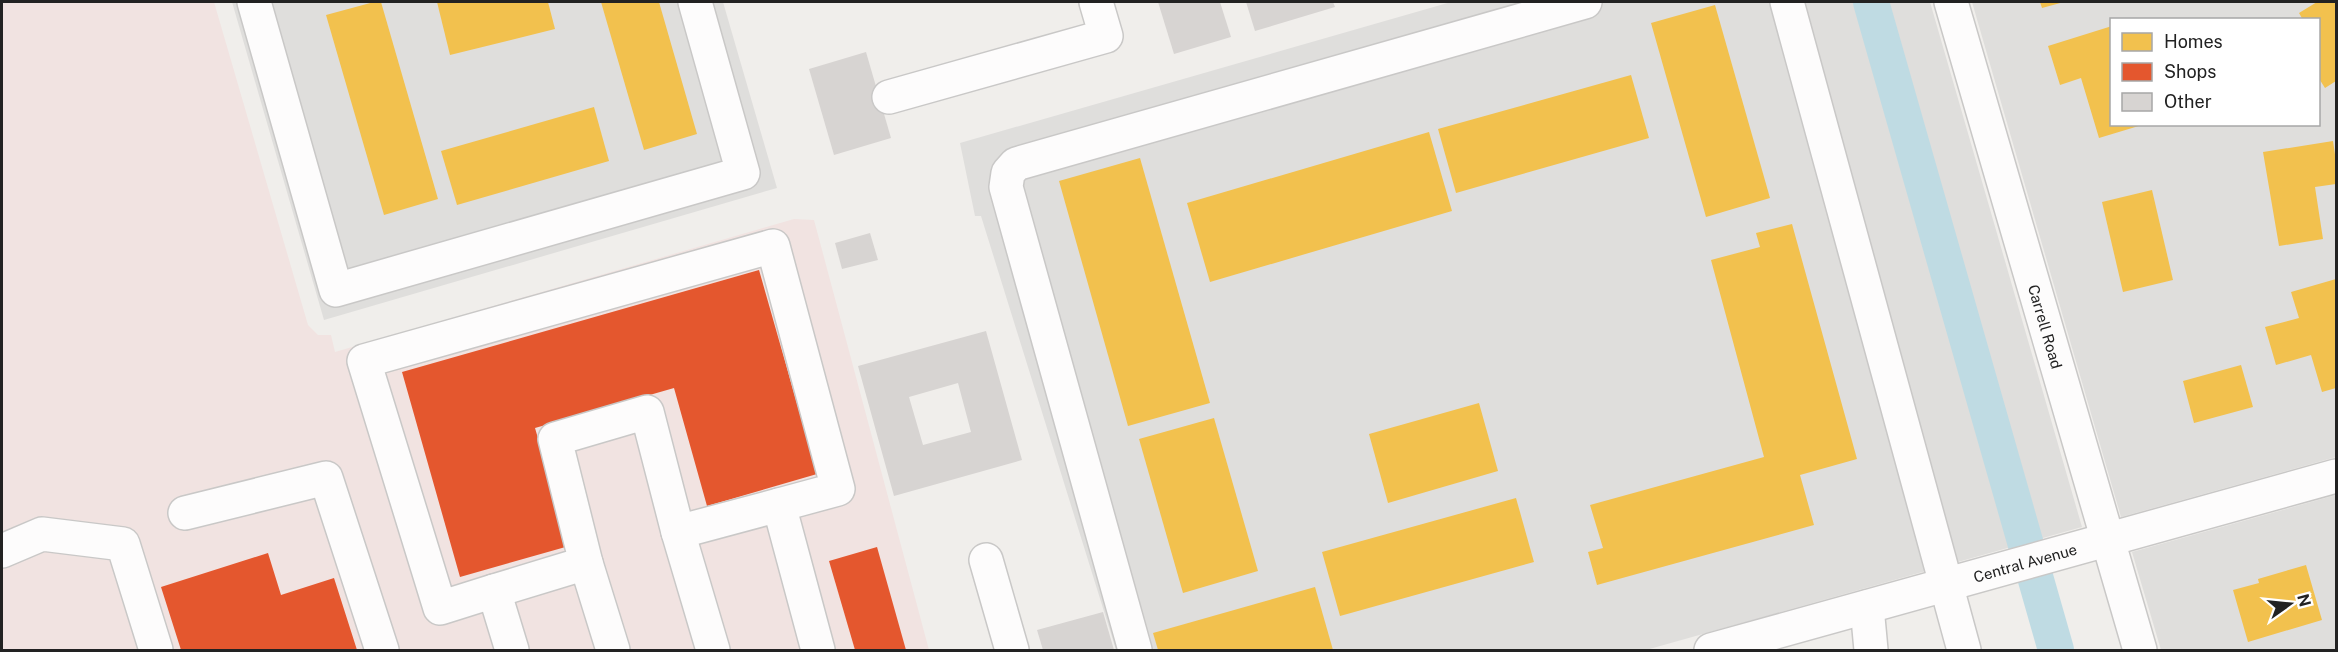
<svg xmlns="http://www.w3.org/2000/svg" width="2338" height="652" font-family="'Public Sans',sans-serif">
<style>
.residential{fill:#dfdedc;fill-rule:evenodd}
.commercial{fill:#f1e3e1}
.homes{fill:#f2c14e}
.shops{fill:#e4572e}
.lines{fill:none;stroke-linecap:round;stroke-linejoin:round}
.canal{stroke:#bfdbe3;stroke-width:36}
.building{fill:#d7d4d2;fill-rule:evenodd}
.minor-casing{stroke:#c9c8c7;stroke-width:36}
.minor{stroke:#fdfcfc;stroke-width:33}
.labels{text-anchor:middle;dominant-baseline:central;stroke-width:6;stroke-linejoin:round;paint-order:stroke}
.street-label{font-size:15px;fill:#222;stroke:#fff}
</style>
<rect width="100%" height="100%" fill="#f0eeeb"/>
<g class="residential">
<polygon points="232,2 723,2 777,188 324,320"/>
<polygon points="1451,2 1930,2 2082,527 1646,650 1116,650 981,216 975,216 960,143"/>
<path d="M 1972,2 L 2336,2 L 2336,457 L 2121,517 ZM 2112,20 L 2318,20 L 2318,124 L 2112,124 Z"/>
<polygon points="2336,495 2336,650 2161,650 2132,552"/>
</g>
<polygon class="commercial" points="2,2 214,2 308,325 318,335 331,335 335,352 794,219 814,220 929,650 2,650"/>
<g class="homes">
<polygon points="374,2 381,2 438,199 384,215 326,15"/>
<polygon points="437,2 548,2 555,29 450,55"/>
<polygon points="601,2 659,2 697,134 644,150"/>
<polygon points="2040,2 2064,2 2042,8"/>
<polygon points="2317,2 2336,2 2336,81 2325,88 2318,77 2318,20 2303,20 2299,13"/>
<polygon points="1715,5 1770,198 1706,217 1651,23"/>
<polygon points="2112,26 2112,124 2142,125 2099,138 2081,78 2060,85 2048,46"/>
<polygon points="1631,75 1649,138 1456,193 1438,129"/>
<polygon points="594,107 609,161 457,205 441,151"/>
<polygon points="1429,132 1452,211 1210,282 1187,203"/>
<polygon points="2333,141 2336,161 2336,184 2315,187 2323,239 2279,246 2263,152"/>
<polygon points="1140,158 1210,403 1128,426 1059,181"/>
<polygon points="2152,190 2173,280 2123,292 2102,202"/>
<polygon points="1792,224 1857,459 1800,475 1814,525 1597,585 1588,552 1603,548 1590,505 1764,457 1711,260 1760,247 1756,233"/>
<polygon points="2336,279 2336,388 2322,392 2311,355 2276,365 2265,327 2299,318 2291,292"/>
<polygon points="2241,365 2253,407 2194,423 2183,381"/>
<polygon points="1479,403 1498,471 1388,503 1369,434"/>
<polygon points="1214,418 1258,571 1183,593 1139,439"/>
<polygon points="1516,498 1534,562 1340,616 1322,552"/>
<polygon points="2306,565 2322,620 2248,642 2233,590 2259,583 2258,579"/>
<polygon points="1315,587 1333,650 1158,650 1153,633"/>
</g>
<g class="shops">
<polygon points="759,270 817,474 707,506 674,388 535,428 569,546 460,577 402,372"/>
<polygon points="877,547 906,650 855,650 829,561"/>
<polygon points="268,553 281,595 334,578 357,650 181,650 161,587"/>
</g>
<g class="lines">
<polyline class="canal" points="1871,2 2056,650"/>
</g>
<g class="building">
<polygon points="1158,2 1220,2 1231,37 1174,54"/>
<polygon points="1246,2 1333,2 1335,7 1255,31"/>
<polygon points="866,52 891,138 834,155 809,69"/>
<polygon points="870,233 878,260 842,269 835,243"/>
<path d="M 986,331 L 1022,460 L 894,496 L 858,366 ZM 958,383 L 971,432 L 923,445 L 909,397 Z"/>
<polygon points="1103,612 1114,650 1043,650 1037,630"/>
</g>
<g class="lines">
<defs>
<g id="minor">
<polyline points="254,2 336,290 743,173 695,2"/>
<polyline points="1787,2 1964,650"/>
<path id="s1" d="M 1951,2 L 2140,650"/>
<polyline points="889,97 1106,36 1096,2"/>
<polyline points="185,513 326,478 382,650"/>
<polyline points="678,532 713,650"/>
<polyline points="2,551 42,534 123,544 156,650"/>
<polyline points="986,560 1012,650"/>
<polyline points="586,563 613,650"/>
<polyline points="494,591 440,608 364,361 773,246 838,489 779,505"/>
<polyline points="1867,607 1871,650"/>
<polyline points="512,650 494,591 586,563 555,439 647,412 678,532 779,505 818,650"/>
<polyline points="1135,650 1006,187 1008,173 1016,164 1585,2"/>
<path id="s2" d="M 1711,650 L 2336,476"/>
</g>
</defs>
<use href="#minor" class="minor-casing"/>
<use href="#minor" class="minor"/>
</g>
<g class="labels">
<g class="street-label">
<text stroke="none"><textPath href="#s1" startOffset="338">Carrell Road</textPath></text>
<text stroke="none"><textPath href="#s2" startOffset="326">Central Avenue</textPath></text>
</g>
</g>
<rect width="2338" height="652" fill="none" stroke="#222222" stroke-width="6"/>
<rect x="2110" y="18" width="210" height="108" fill="#ffffff" stroke="#a7a7a7" stroke-width="1.5"/>
<rect x="2122" y="33" width="30" height="18" fill="#f2c14e" stroke="#a7a7a7" stroke-width="1.5"/>
<text x="2164" y="48" font-size="18" fill="#222222">Homes</text>
<rect x="2122" y="63" width="30" height="18" fill="#e4572e" stroke="#a7a7a7" stroke-width="1.5"/>
<text x="2164" y="78" font-size="18" fill="#222222">Shops</text>
<rect x="2122" y="93" width="30" height="18" fill="#d7d4d2" stroke="#a7a7a7" stroke-width="1.5"/>
<text x="2164" y="108" font-size="18" fill="#222222">Other</text>
<g transform="translate(2290 604) rotate(75)" stroke="#ffffff" stroke-width="4.5" paint-order="stroke">
<path d="M0-4.5L10 22L0 15L-10 22Z" fill="#222222"/>
<text y="-9" font-size="16" font-weight="bold" text-anchor="middle" fill="#222222">N</text>
</g>
</svg>
